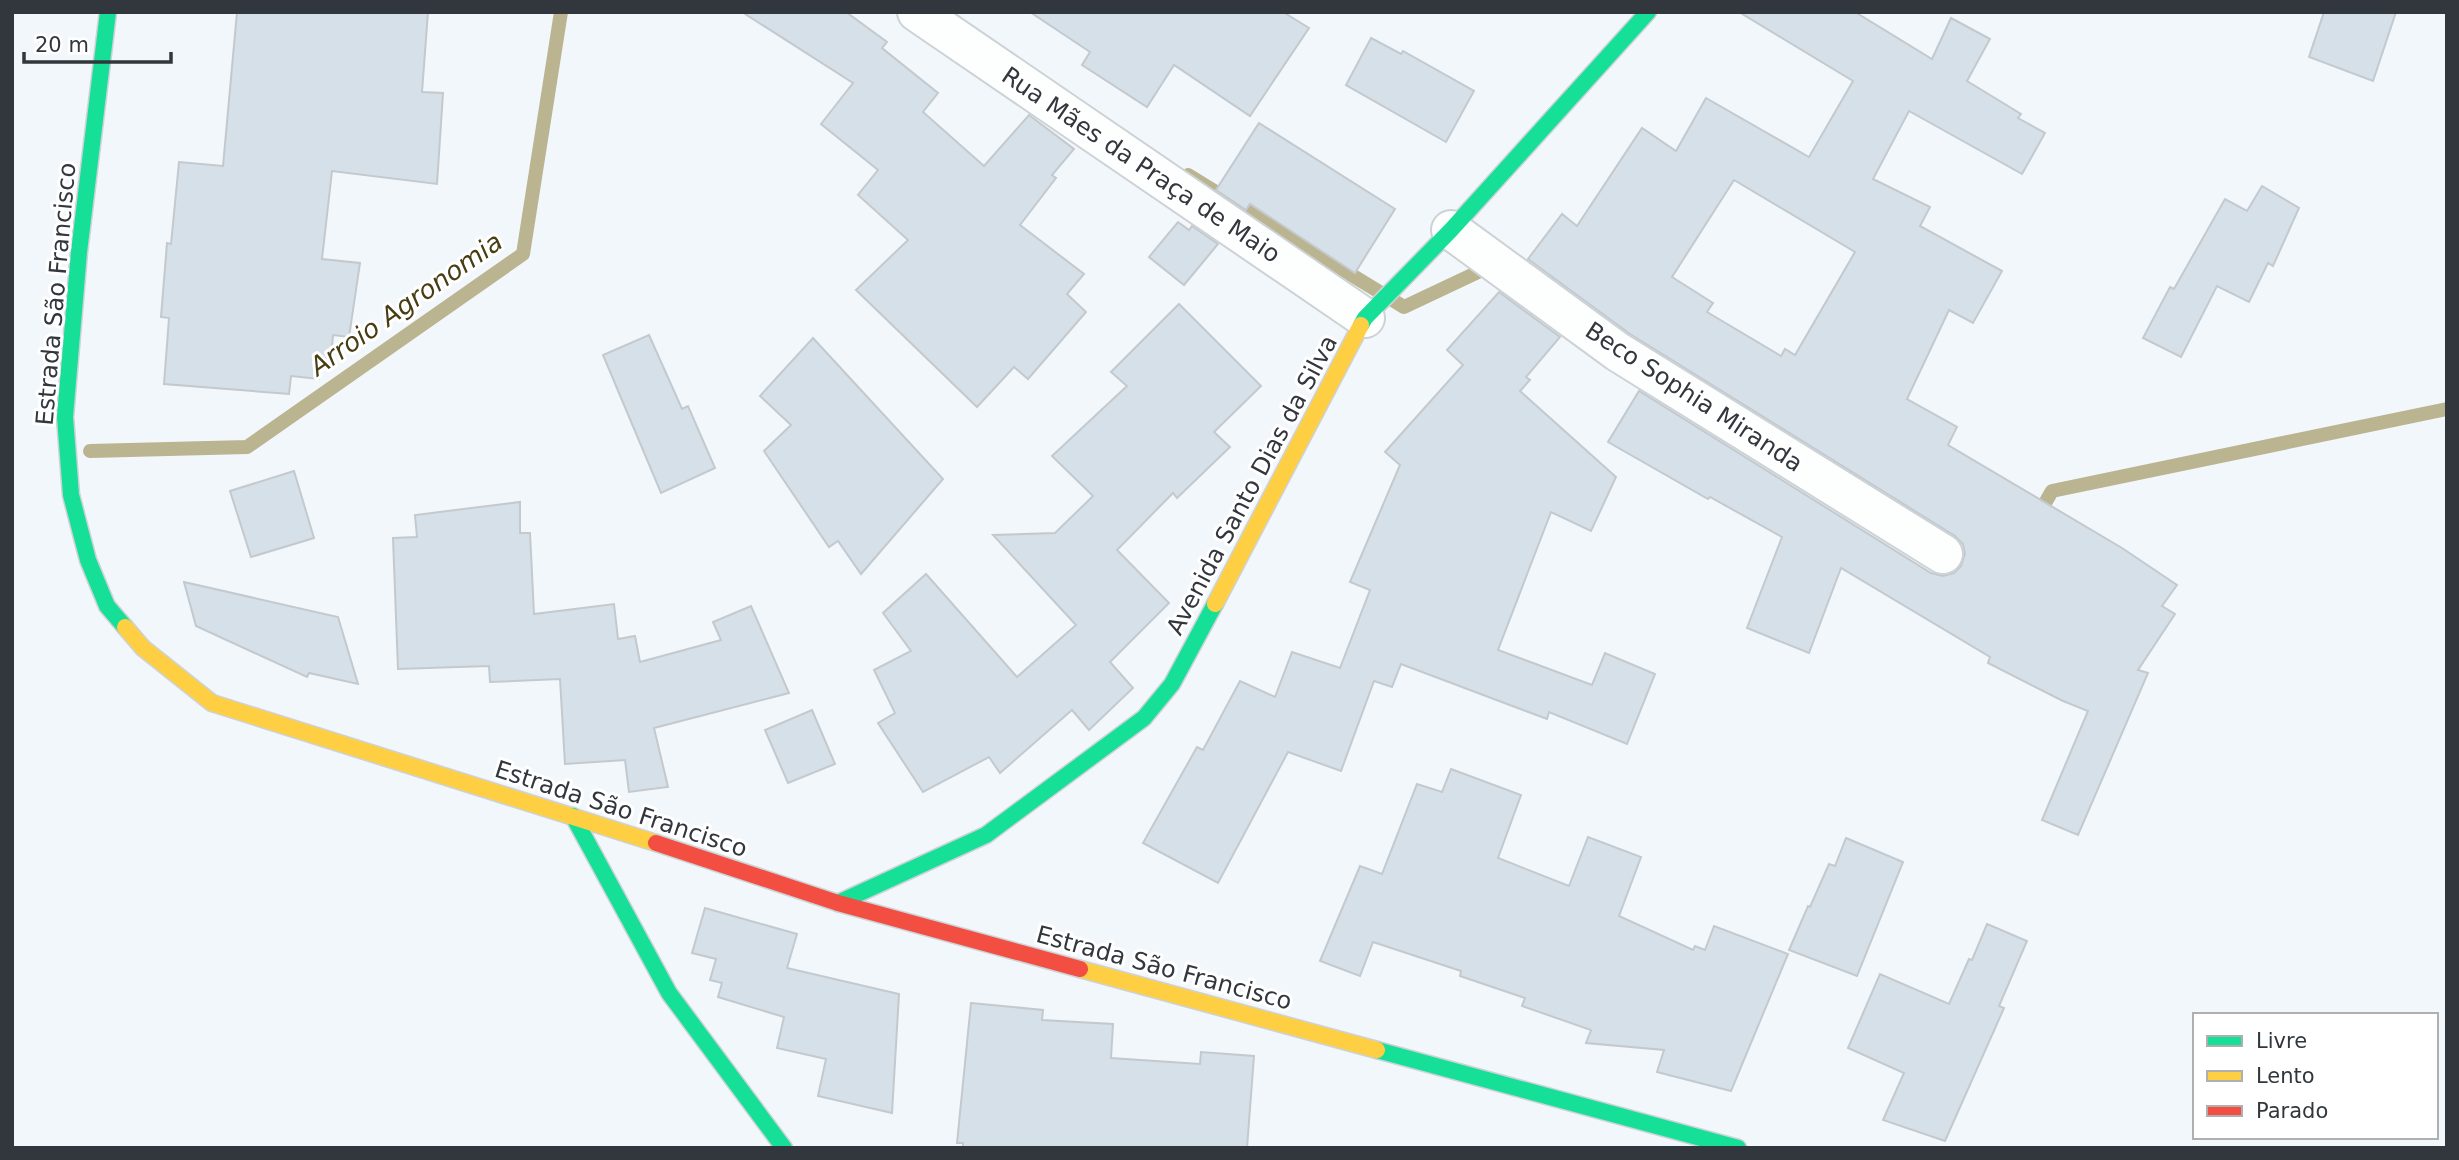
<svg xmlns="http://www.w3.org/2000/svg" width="2459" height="1160" font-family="'DejaVu Sans',sans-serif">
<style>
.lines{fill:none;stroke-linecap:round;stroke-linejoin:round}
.stream{stroke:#bbb491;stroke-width:14}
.building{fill:#d5e0e9;stroke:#c4c9cd;stroke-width:2;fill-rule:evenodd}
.street-casing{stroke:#cdd2d7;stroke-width:42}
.fast-casing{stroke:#cdd2d7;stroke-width:19}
.slow-casing{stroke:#cdd2d7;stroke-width:19}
.jam-casing{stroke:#cdd2d7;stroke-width:19}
.street{stroke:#fdfefe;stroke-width:38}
.fast{stroke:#16e098;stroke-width:16}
.slow{stroke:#ffcf43;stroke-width:16}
.jam{stroke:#f24e42;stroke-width:16}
.labels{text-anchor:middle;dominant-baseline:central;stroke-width:6;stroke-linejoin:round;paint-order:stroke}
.street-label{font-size:24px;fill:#31373c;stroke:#fff}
.water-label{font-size:26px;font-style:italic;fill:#473d13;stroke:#fff}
</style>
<rect width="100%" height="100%" fill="#f2f7fb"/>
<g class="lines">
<g class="stream">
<polyline points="1188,175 1404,307 1493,265"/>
<polyline points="90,451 247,447 523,254 561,12"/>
<polyline points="2037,517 2052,491 2447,409"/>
</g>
</g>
<g class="building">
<polygon points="237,12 428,12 422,92 443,93 437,184 332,171 322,259 360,263 349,337 333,335 331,359 321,358 319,379 291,376 289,394 164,384 169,318 161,317 167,243 171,244 179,162 223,166"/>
<polygon points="742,12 846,12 887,42 882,48 938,93 923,112 984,166 1029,115 1074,149 1052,175 1056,178 1020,225 1084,274 1067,294 1086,312 1028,379 1014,367 977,407 856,290 908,240 858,195 878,170 821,124 853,83"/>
<polygon points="1030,12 1283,12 1309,28 1250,116 1174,65 1147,107 1082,65 1090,52"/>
<path d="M 1739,12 L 1855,12 L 1932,59 L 1951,18 L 1990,39 L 1967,81 L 2021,114 L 2018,118 L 2045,133 L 2022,174 L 1909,111 L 1873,179 L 1930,207 L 1920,226 L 2002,271 L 1973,323 L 1949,310 L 1907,399 L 1957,427 L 1948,445 L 2122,548 L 2177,585 L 2162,606 L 2175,614 L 2138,670 L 2148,673 L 2078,835 L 2042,820 L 2088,711 L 2063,701 L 1988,663 L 1990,657 L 1841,568 L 1809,653 L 1747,628 L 1782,537 L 1710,497 L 1708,499 L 1608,442 L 1639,391 L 1931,573 L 1943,576 L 1954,573 L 1961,566 L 1965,554 L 1963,544 L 1955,536 L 1630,334 L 1528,259 L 1562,214 L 1577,226 L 1642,128 L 1676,151 L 1706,98 L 1809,157 L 1853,81 ZM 1734,180 L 1855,252 L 1795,355 L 1785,349 L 1781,356 L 1707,312 L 1713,303 L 1672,277 Z"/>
<polygon points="2324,12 2396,12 2373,81 2309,57"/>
<polygon points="1371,38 1401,54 1403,51 1474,91 1446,142 1346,85"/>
<polygon points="1259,123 1395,209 1355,273 1250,204 1246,210 1216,190"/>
<polygon points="2262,186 2299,208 2273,266 2268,263 2249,302 2217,286 2181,357 2143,338 2170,287 2174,289 2225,199 2247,211"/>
<polygon points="1178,222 1189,230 1192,226 1218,244 1184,285 1149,257"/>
<polygon points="1499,292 1560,337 1526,377 1530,380 1520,391 1616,477 1591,531 1551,512 1498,650 1592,685 1605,653 1655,674 1627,744 1549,712 1547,719 1401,664 1392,687 1374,681 1341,771 1288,752 1218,883 1143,843 1197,747 1203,750 1240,681 1275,697 1292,652 1340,668 1370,590 1350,582 1400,465 1385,452 1463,365 1447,350"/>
<polygon points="1179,304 1261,386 1214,432 1230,447 1177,498 1173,493 1117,550 1169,603 1110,662 1133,688 1089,730 1072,710 1000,773 989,757 923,792 878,723 895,713 874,670 911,651 883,613 926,574 1017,677 1076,625 993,535 1055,533 1093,496 1052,456 1127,386 1111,372"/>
<polygon points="649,335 682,409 688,406 715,468 661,493 603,355"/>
<polygon points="813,338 943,479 861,574 838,541 829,547 764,451 791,425 760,396"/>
<polygon points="294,471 314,538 251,557 230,491"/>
<polygon points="520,502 520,533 530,533 534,614 614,604 618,639 635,636 640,662 721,640 713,622 751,606 789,693 654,728 668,787 629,792 625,760 565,764 560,679 490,682 489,666 398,669 393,538 417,537 415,515"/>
<polygon points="184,582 338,617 358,684 309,673 307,677 196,626"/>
<polygon points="812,710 835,764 788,783 765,730"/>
<polygon points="1451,769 1521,795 1498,858 1569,886 1588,837 1641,857 1619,916 1693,950 1695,946 1705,950 1714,926 1788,954 1731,1091 1657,1072 1664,1050 1586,1043 1591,1030 1522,1006 1525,998 1460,976 1461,971 1373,942 1360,976 1320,961 1360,866 1382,874 1417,784 1442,792"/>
<polygon points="1846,838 1903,862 1857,976 1789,950 1808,906 1810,907 1829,864 1835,866"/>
<polygon points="705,908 797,934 787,968 899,994 892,1113 818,1096 826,1059 777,1048 784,1017 718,997 722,983 710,980 716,959 692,953"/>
<polygon points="1987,924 2027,941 1999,1006 2004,1008 1945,1141 1883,1120 1904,1073 1848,1048 1880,974 1949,1004 1969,959 1972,960"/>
<polygon points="971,1003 1043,1010 1042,1020 1113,1024 1111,1058 1200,1064 1201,1052 1254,1056 1247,1148 963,1148 963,1143 957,1143"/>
</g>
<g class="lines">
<defs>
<g id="street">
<polyline points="917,12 1365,318"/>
<polyline points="1451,230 1618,352 1943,554"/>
</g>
<g id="fast">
<polyline points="108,12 79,252 65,417 71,495 88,560 107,606 125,627"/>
<polyline points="1361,325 1365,318 1451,230 1648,12"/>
<polyline points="573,816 669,993 784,1148"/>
<polyline points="838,903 986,835 1144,718 1172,684 1215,604"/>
<polyline points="1377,1050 1738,1148"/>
</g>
<g id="slow">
<polyline points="1215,604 1361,325"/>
<polyline points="125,627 143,648 212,703 656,843"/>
<polyline points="1080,969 1377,1050"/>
</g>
<polyline id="jam" points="656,843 838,903 1080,969"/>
</defs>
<use href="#street" class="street-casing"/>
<use href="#fast" class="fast-casing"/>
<use href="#slow" class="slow-casing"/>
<use href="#jam" class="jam-casing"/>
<use href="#street" class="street"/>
<use href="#fast" class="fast"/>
<use href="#slow" class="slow"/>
<use href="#jam" class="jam"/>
</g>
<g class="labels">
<g class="street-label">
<text transform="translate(1141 165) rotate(34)">Rua Mães da Praça de Maio</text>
<text transform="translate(56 294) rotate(-85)">Estrada São Francisco</text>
<text transform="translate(1694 397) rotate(33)">Beco Sophia Miranda</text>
<text transform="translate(1252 485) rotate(-62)">Avenida Santo Dias da Silva</text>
<text transform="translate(621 809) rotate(18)">Estrada São Francisco</text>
<text transform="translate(1164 968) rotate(15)">Estrada São Francisco</text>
</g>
<g class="water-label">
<text transform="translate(406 304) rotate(-35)">Arroio Agronomia</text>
</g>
</g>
<rect width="2459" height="1160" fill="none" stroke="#31373c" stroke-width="28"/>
<rect x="2193" y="1013" width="245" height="126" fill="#ffffff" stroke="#adafb1" stroke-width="2"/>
<rect x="2207" y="1036" width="35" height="10" fill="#16e098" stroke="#adafb1" stroke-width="2"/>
<text x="2256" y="1048" font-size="21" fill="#31373c">Livre</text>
<rect x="2207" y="1071" width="35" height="10" fill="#ffcf43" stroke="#adafb1" stroke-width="2"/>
<text x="2256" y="1083" font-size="21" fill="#31373c">Lento</text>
<rect x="2207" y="1106" width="35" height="10" fill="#f24e42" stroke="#adafb1" stroke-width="2"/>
<text x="2256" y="1118" font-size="21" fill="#31373c">Parado</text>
<path d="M24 52v10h147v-10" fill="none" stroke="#31373c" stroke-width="3.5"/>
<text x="35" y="52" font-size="21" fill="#31373c" stroke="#ffffff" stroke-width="5" paint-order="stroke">20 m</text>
</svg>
